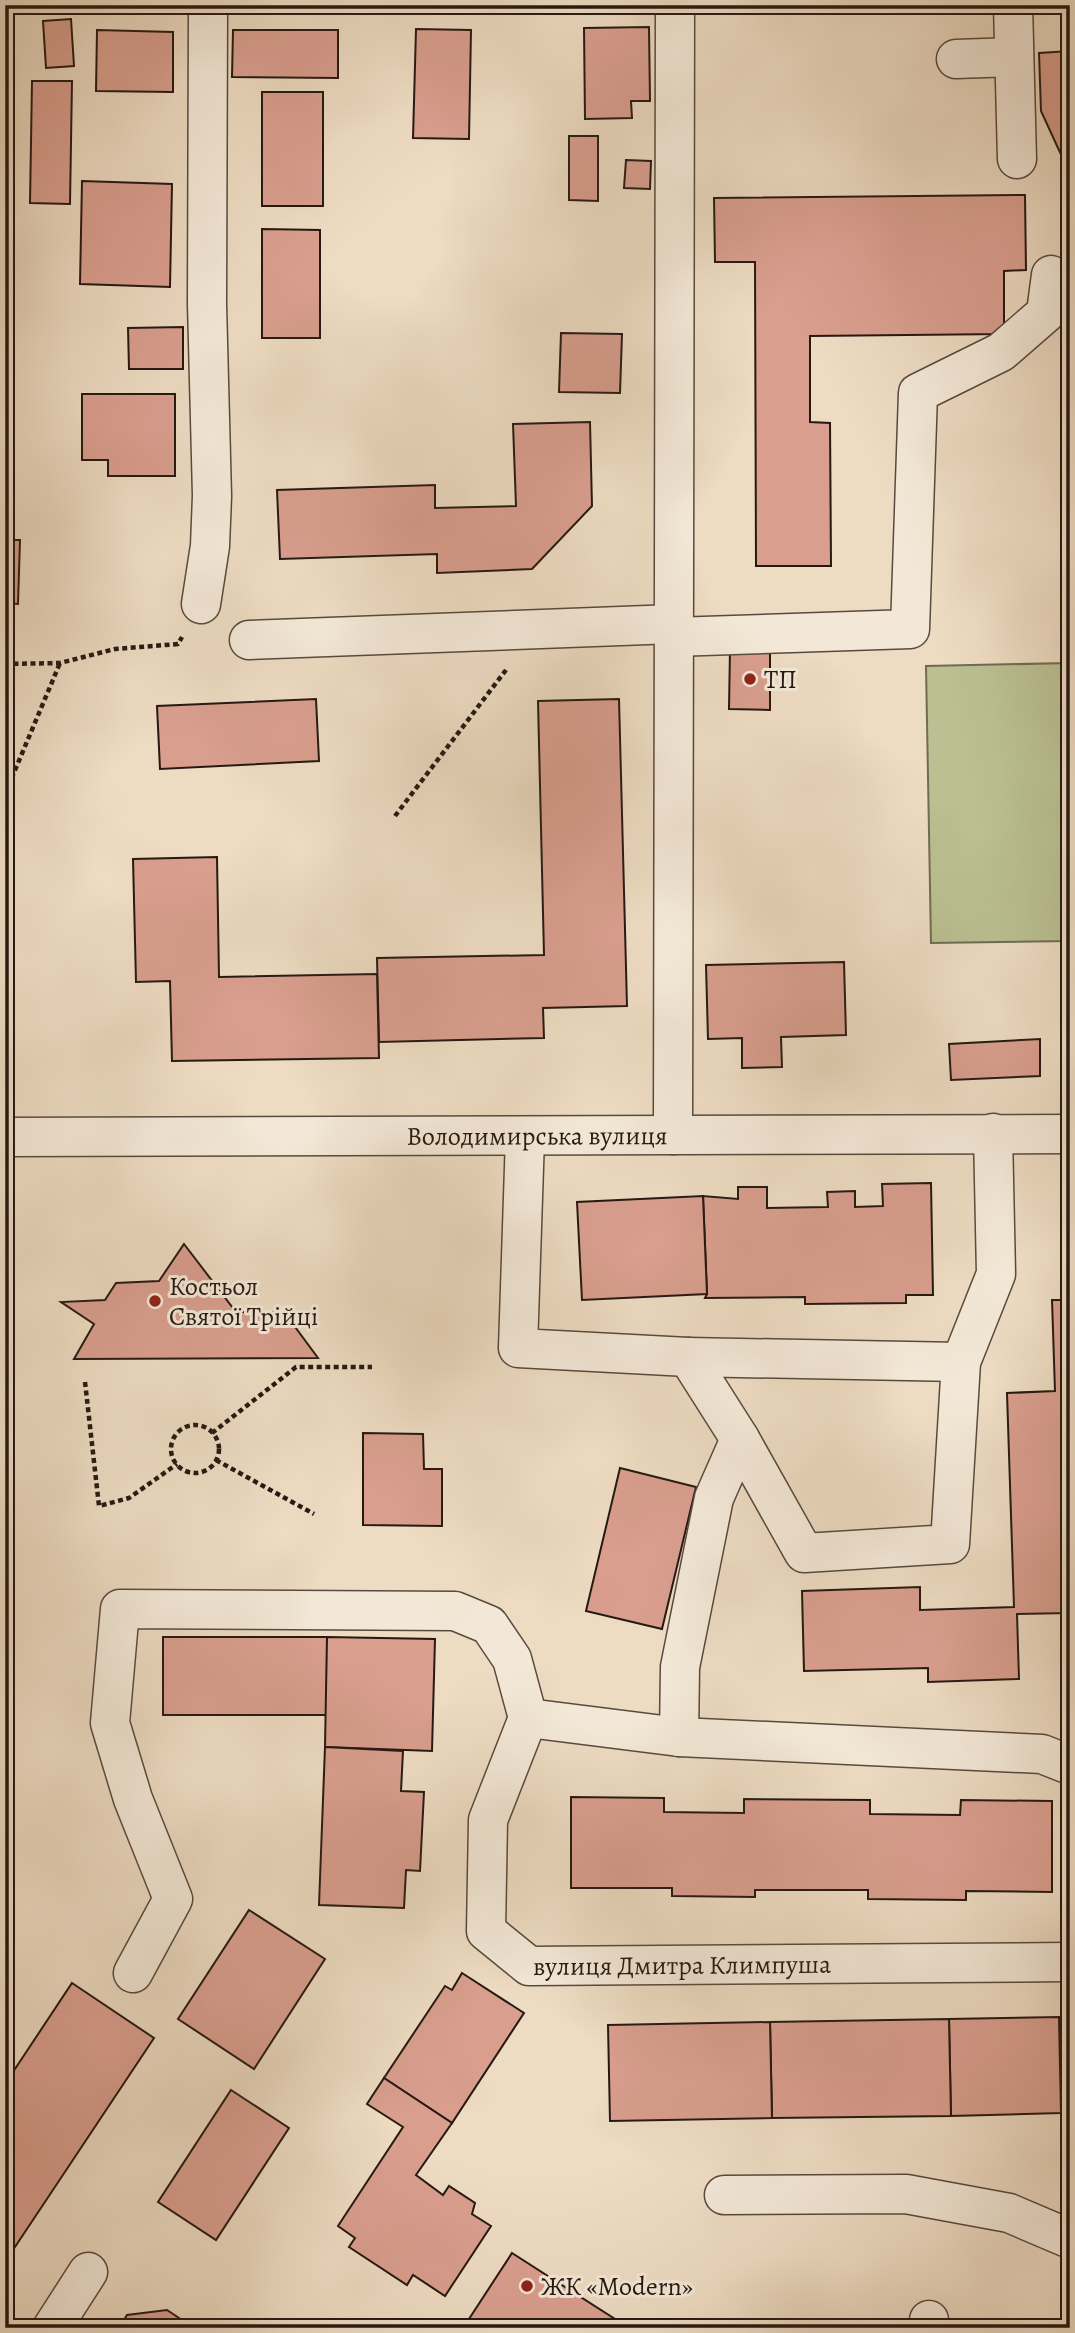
<svg xmlns="http://www.w3.org/2000/svg" width="1075" height="2333" font-family="Alegreya,serif">
<style>
.green{fill:#bac092;stroke:#706c52;stroke-width:2}
.building{fill:#d99e8e;stroke:#261912;stroke-width:2}
.lines{fill:none;stroke-linecap:round;stroke-linejoin:round}
.minor-casing{stroke:#584a3e;stroke-width:41}
.path{stroke:#261912;stroke-width:4.5;stroke-dasharray:5 3.5;stroke-linecap:butt}
.minor{stroke:#f3e8d7;stroke-width:38}
.poi-dot{fill:#8f2418;stroke:#f3e8d7;stroke-width:2.5}
.labels{text-anchor:middle;dominant-baseline:central;stroke-width:6;stroke-linejoin:round;paint-order:stroke}
.poi-label{font-size:26px;fill:#261912;stroke:#f3e8d7;text-anchor:start}
.street-label{font-size:26px;fill:#261912;stroke:#f3e8d7}
</style>
<rect width="100%" height="100%" fill="#eddbc2"/>
<filter id="stains"><feTurbulence type="fractalNoise" baseFrequency=".00286" numOctaves="4"/><feColorMatrix values="0 0 0 0 .2 0 0 0 0 .09 0 0 0 0 .02 0 0 0 .5 -.17"/></filter>
<radialGradient id="worn" r=".72"><stop offset=".6" stop-color="#630" stop-opacity="0"/><stop offset="1" stop-color="#630" stop-opacity=".3"/></radialGradient>
<polygon class="green" points="1070,663 1070,941 931,943 926,666"/>
<g class="building">
<polygon points="71,19 74,66 46,68 43,21"/>
<polygon points="649,27 650,101 631,101 632,118 585,119 584,28"/>
<polygon points="416,29 471,30 469,139 413,138"/>
<polygon points="97,30 173,32 173,92 96,91"/>
<polygon points="233,30 338,30 338,78 232,77"/>
<polygon points="1070,51 1070,159 1063,159 1041,111 1039,53"/>
<polygon points="32,81 72,81 70,204 30,203"/>
<rect x="262" y="92" width="61" height="114"/>
<polygon points="569,136 598,136 598,201 569,200"/>
<polygon points="626,160 651,161 650,189 624,188"/>
<polygon points="82,181 172,184 170,287 80,284"/>
<polygon points="1025,195 1026,270 1004,271 1004,334 810,336 810,422 830,423 831,566 756,566 755,262 715,262 714,198"/>
<polygon points="262,229 320,230 320,338 262,338"/>
<polygon points="183,327 183,369 129,369 128,328"/>
<polygon points="561,333 622,334 620,393 559,392"/>
<polygon points="82,394 175,394 175,476 108,476 108,460 82,460"/>
<polygon points="590,422 592,506 532,569 437,573 437,554 280,559 277,490 435,485 435,508 516,506 513,424"/>
<polygon points="5,540 20,540 18,604 5,603"/>
<polygon points="730,649 770,649 770,710 729,709"/>
<polygon points="316,699 319,761 160,769 157,706"/>
<polygon points="619,699 627,1006 543,1008 544,1038 379,1042 377,958 544,955 538,701"/>
<polygon points="217,857 219,977 377,974 379,1058 172,1061 170,981 136,982 133,859"/>
<polygon points="844,962 846,1035 781,1037 782,1067 742,1068 742,1038 708,1039 706,965"/>
<polygon points="1040,1039 1040,1076 951,1080 949,1044"/>
<polygon points="931,1183 933,1295 906,1295 906,1303 805,1304 805,1297 705,1298 707,1294 703,1196 738,1199 738,1187 767,1187 767,1208 828,1207 827,1192 855,1191 855,1207 883,1206 882,1184"/>
<polygon points="703,1196 707,1294 582,1300 577,1202"/>
<polygon points="184,1244 236,1312 284,1312 318,1358 74,1359 94,1324 61,1302 105,1300 116,1283 159,1281"/>
<polygon points="1052,1300 1070,1300 1070,1613 1017,1614 1019,1679 928,1682 928,1668 804,1671 802,1591 920,1587 920,1610 1014,1607 1007,1393 1055,1391"/>
<polygon points="363,1433 423,1434 424,1469 442,1469 442,1526 363,1525"/>
<polygon points="620,1468 696,1487 662,1629 586,1611"/>
<rect x="163" y="1637" width="164" height="78"/>
<polygon points="327,1637 435,1639 432,1751 325,1747"/>
<polygon points="325,1747 403,1751 401,1791 424,1792 420,1871 406,1870 404,1908 319,1905"/>
<polygon points="571,1797 664,1798 664,1812 744,1813 744,1799 870,1800 870,1814 960,1815 961,1800 1052,1801 1052,1892 966,1891 966,1900 868,1899 868,1890 755,1890 755,1897 672,1896 672,1888 571,1888"/>
<polygon points="249,1910 325,1959 254,2069 178,2019"/>
<polygon points="462,1973 524,2013 452,2123 384,2078 445,1986 452,1990"/>
<polygon points="72,1983 154,2038 5,2262 5,2084"/>
<polygon points="1059,2017 1061,2113 951,2116 949,2019"/>
<polygon points="949,2019 951,2116 772,2118 770,2022"/>
<polygon points="770,2022 772,2118 610,2121 608,2025"/>
<polygon points="384,2078 452,2123 416,2175 443,2195 449,2186 475,2203 472,2214 491,2226 445,2296 413,2275 407,2285 349,2247 355,2238 338,2226 403,2127 367,2104"/>
<polygon points="231,2090 289,2128 216,2240 158,2202"/>
<polygon points="512,2253 629,2328 482,2328 469,2319"/>
<polygon points="167,2310 194,2328 119,2328 127,2315"/>
</g>
<g class="lines">
<defs>
<g id="minor">
<polyline points="1013,5 1017,159"/>
<polyline points="956,59 1014,57"/>
<polyline points="201,604 210,546 212,496 207,304 208,5"/>
<polyline points="673,637 910,629 918,393 1001,352 1046,313 1051,275"/>
<polyline points="249,640 674,624"/>
<polyline points="673,1135 675,5"/>
<path id="s1" d="M 5,1137 L 1070,1134"/>
<polyline points="525,1137 518,1348 688,1357 740,1439 804,1553 950,1544 961,1362 996,1274 993,1133"/>
<polyline points="688,1357 961,1362"/>
<path id="s2" d="M 528,1718 L 488,1820 L 486,1931 L 529,1966 L 1070,1962"/>
<polyline points="528,1718 679,1737 1042,1754 1070,1765"/>
<polyline points="679,1737 680,1667 714,1498 740,1439"/>
<polyline points="133,1973 173,1899 133,1799 110,1723 120,1609 455,1611 489,1625 512,1659 528,1718"/>
<polyline points="724,2195 906,2194 1009,2213 1070,2239"/>
<polyline points="929,2320 929,2328"/>
<polyline points="52,2328 88,2272"/>
</g>
</defs>
<use href="#minor" class="minor-casing"/>
<g class="path">
<polyline points="5,664 60,663 115,649 178,644 182,637"/>
<polyline points="5,794 60,663"/>
<polyline points="395,816 506,670"/>
<polyline points="85,1382 99,1506 129,1498 177,1464"/>
<circle cx="195" cy="1449" r="24"/>
<polyline points="212,1433 296,1367 372,1367"/>
<polyline points="216,1460 314,1514"/>
</g>
<use href="#minor" class="minor"/>
</g>
<g class="poi-dot">
<circle cx="750" cy="679" r="7"/>
<circle cx="155" cy="1301" r="7"/>
<circle cx="527" cy="2286" r="7"/>
</g>
<g class="labels">
<g class="poi-label">
<text x="764" y="679">ТП</text>
<text x="169" y="1286">Костьол<tspan x="169" dy="30">Святої Трійці</tspan></text>
<text x="541" y="2286">ЖК «Modern»</text>
</g>
<g class="street-label">
<text stroke="none"><textPath href="#s1" startOffset="532">Володимирська вулиця</textPath></text>
<text stroke="none"><textPath href="#s2" startOffset="429">вулиця Дмитра Климпуша</textPath></text>
</g>
</g>
<rect width="1075" height="2333" fill="none" stroke="#eddbc2" stroke-width="28"/>
<rect x="7" y="7" width="1061" height="2319" fill="none" stroke="#261912" stroke-width="3.5"/>
<rect x="14" y="14" width="1047" height="2305" fill="none" stroke="#261912" stroke-width="2"/>
<rect width="100%" height="100%" filter="url(#stains)"/>
<rect width="100%" height="100%" fill="url(#worn)"/>
</svg>
